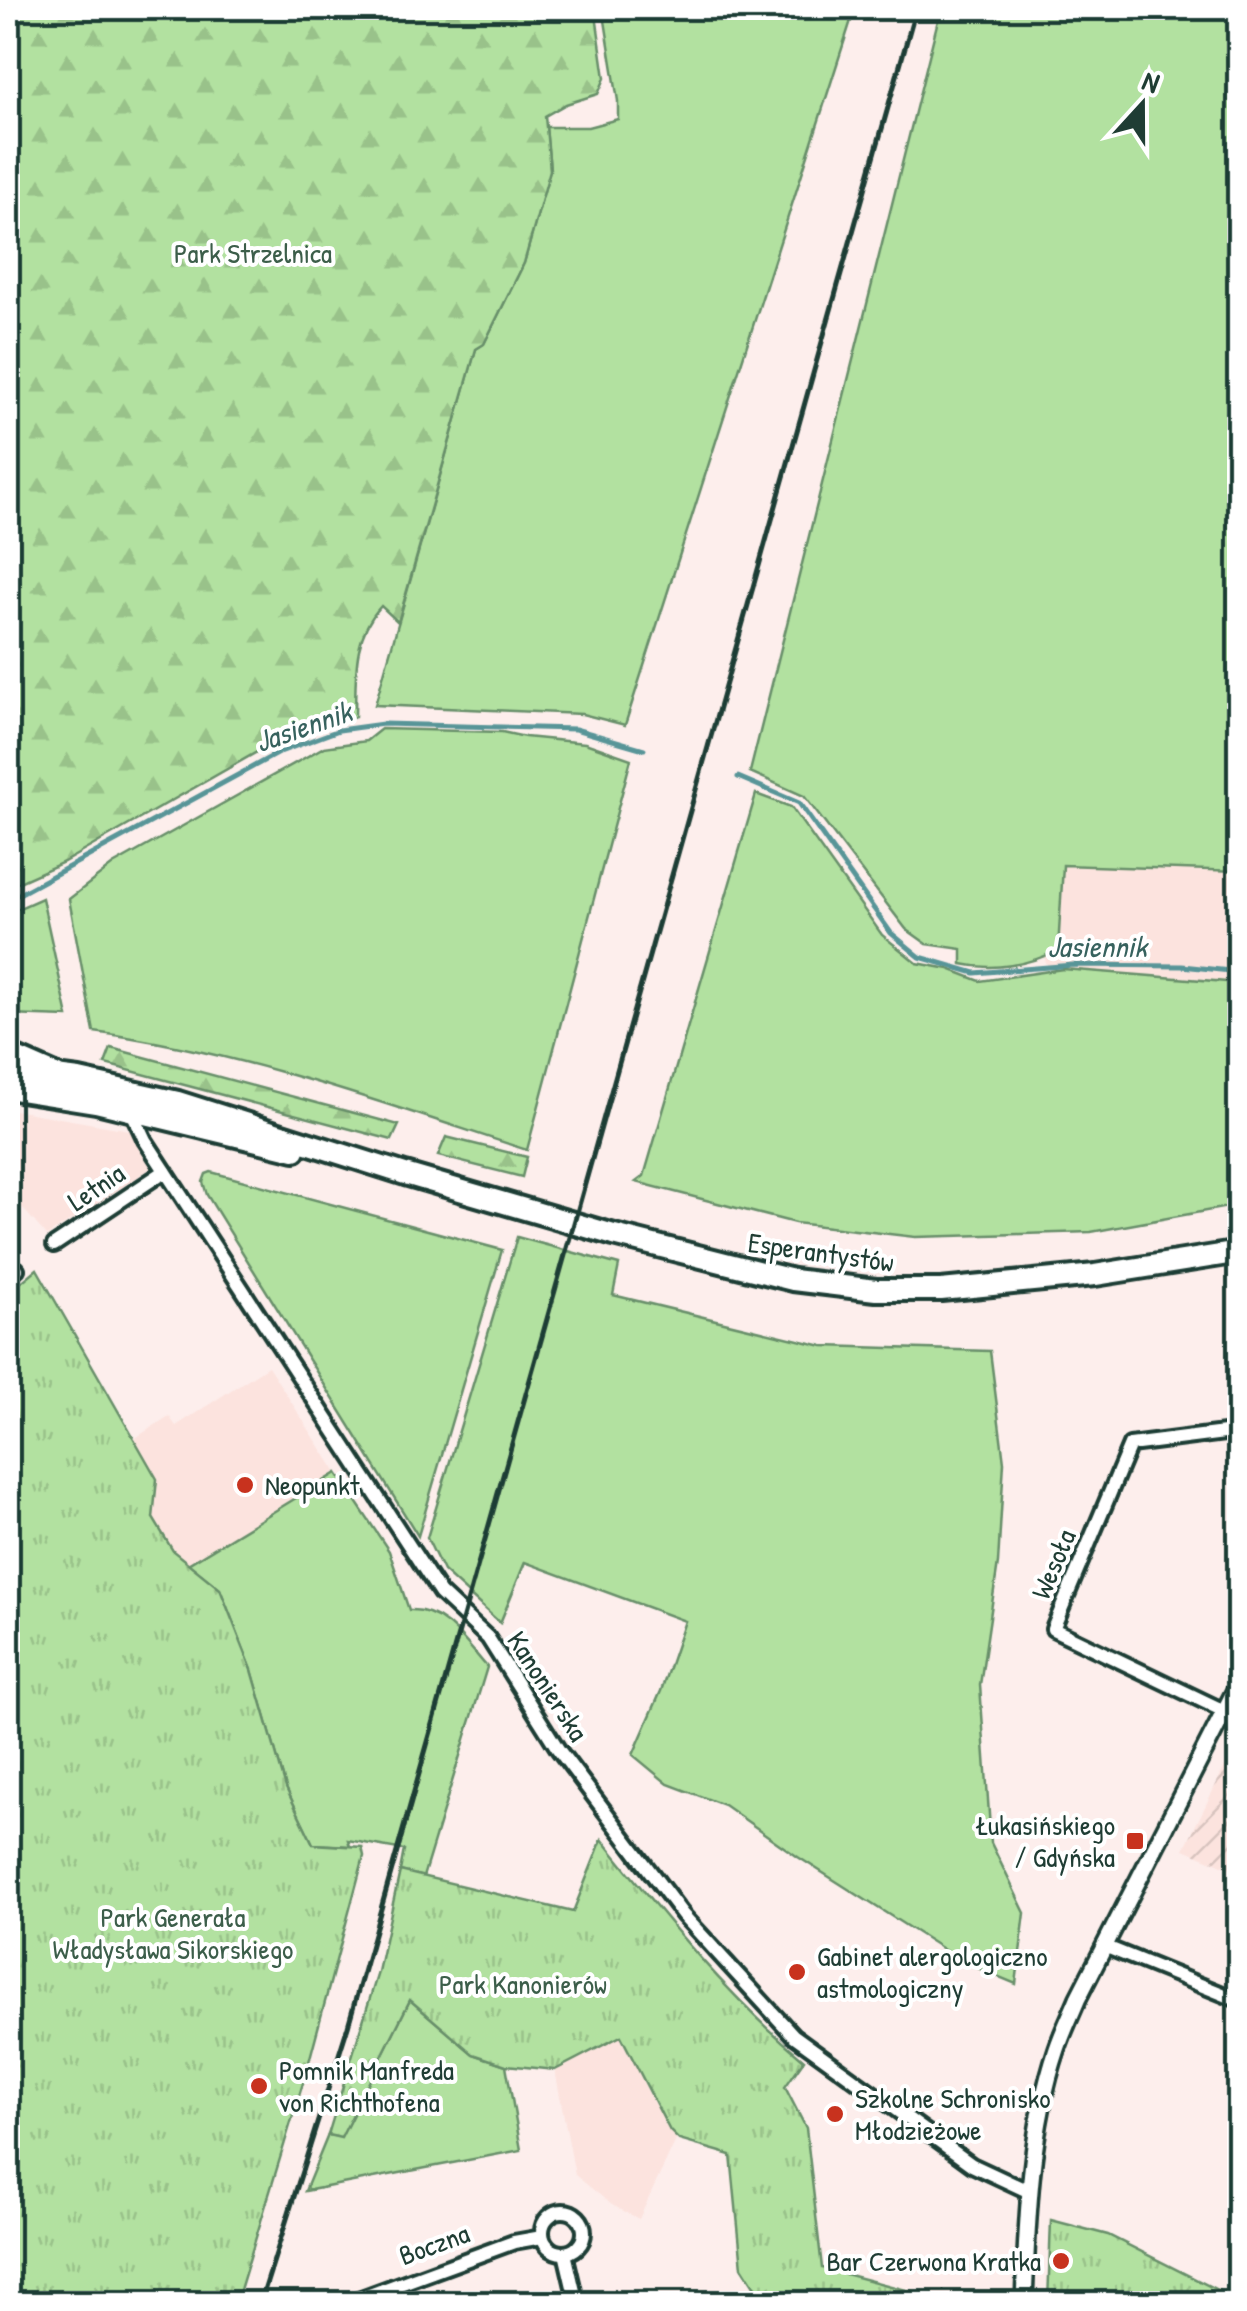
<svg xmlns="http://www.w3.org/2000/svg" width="1247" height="2311" font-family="'Patrick Hand',sans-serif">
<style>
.built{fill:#fce3de}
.industrial{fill:url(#industrial-furrows)}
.green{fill:#b2e1a0;stroke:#688f6a;stroke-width:2.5}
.forest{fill:url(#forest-firs);stroke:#688f6a;stroke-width:2.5}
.park{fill:url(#park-tufts);stroke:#688f6a;stroke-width:2.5}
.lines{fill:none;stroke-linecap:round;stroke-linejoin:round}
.stream{stroke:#599598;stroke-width:5}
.minor-casing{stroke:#1f3d34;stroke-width:20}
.tertiary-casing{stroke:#1f3d34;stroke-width:22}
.primary-casing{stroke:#1f3d34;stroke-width:28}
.minor{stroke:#fff;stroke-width:12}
.tertiary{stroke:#fff;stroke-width:15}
.primary{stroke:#fff;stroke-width:20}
.rail{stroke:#1f3d34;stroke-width:5}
.poi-dot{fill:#c8321e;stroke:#fff;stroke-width:4}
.labels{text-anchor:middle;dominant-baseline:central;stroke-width:8;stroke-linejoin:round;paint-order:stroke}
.park-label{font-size:28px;fill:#3c5e4a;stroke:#fff}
.street-label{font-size:28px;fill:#1f3d34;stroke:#fff}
.poi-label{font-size:28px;fill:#1f3d34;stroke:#fff;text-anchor:start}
.water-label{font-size:30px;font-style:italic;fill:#37625e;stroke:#fff}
</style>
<defs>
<pattern id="industrial-furrows" width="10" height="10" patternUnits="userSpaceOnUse" patternTransform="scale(2.5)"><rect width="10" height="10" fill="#fce3de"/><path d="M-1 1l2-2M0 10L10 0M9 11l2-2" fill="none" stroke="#d8c4bf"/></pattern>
<pattern id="forest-firs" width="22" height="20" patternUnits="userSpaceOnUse" patternTransform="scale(2.5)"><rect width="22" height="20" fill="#b2e1a0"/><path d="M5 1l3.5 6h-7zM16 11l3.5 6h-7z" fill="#99c28a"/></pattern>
<pattern id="park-tufts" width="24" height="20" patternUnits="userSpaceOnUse" patternTransform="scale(2.5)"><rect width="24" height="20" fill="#b2e1a0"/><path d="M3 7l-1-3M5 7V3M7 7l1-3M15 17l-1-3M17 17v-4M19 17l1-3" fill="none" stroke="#99c28a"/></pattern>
</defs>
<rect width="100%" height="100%" fill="#fdeeec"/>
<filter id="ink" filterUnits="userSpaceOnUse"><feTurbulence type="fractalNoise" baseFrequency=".01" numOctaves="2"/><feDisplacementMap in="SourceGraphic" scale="20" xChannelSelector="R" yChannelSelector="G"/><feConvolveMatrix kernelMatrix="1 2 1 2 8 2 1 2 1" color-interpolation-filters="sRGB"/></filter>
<g filter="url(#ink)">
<g class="built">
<polygon points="1063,865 1239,871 1239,983 1157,975 1049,970 1044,957 1058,949"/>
<polygon points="8,1109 129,1130 154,1166 47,1236 18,1203 8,1179"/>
<polygon points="268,1366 337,1473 188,1563 173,1551 153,1518 157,1479 134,1439 169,1416 176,1426"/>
<polygon points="622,2036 652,2100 677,2138 639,2219 612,2205 575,2175 555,2070"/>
</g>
<polygon class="industrial" points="1239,1738 1239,1872 1184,1849"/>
<g class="green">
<polygon points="603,8 855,8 625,725 582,714 375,705 476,349 484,344 524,263 550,170 546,127 588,127 618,119 618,101"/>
<path d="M 941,8 L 1240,8 L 1239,871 L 1063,865 L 1058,950 C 1029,965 993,971 962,964 L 962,949 L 927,944 L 906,929 L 804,796 L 750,772 Z"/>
<path d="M 381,729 L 502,732 L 525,737 L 585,743 L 631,759 L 527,1150 C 385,1104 243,1052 94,1032 L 69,899 L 113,865 L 324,747 L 366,741 Z"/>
<polygon points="756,794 791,807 882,935 917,963 949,969 980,981 1063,969 1239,983 1239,1205 1091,1232 915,1237 795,1223 636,1182 644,1176"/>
<polygon points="42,898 68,1017 8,1015 8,913"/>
<polygon points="211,1172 502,1250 418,1536 207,1195 203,1182 206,1174"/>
<polygon points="517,1237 619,1265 613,1295 823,1346 990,1351 1004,1462 998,1563 980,1685 991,1843 1025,1913 1016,1984 963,1962 798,1857 724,1805 668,1784 633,1755 661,1691 685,1621 525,1562 500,1623 443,1571 427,1538"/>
<path d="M 337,1473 L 389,1551 L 409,1610 C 444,1608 465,1642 487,1667 L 423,1877 L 400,1871 L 404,1850 L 348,1840 L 350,1846 L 313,1844 L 286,1788 L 252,1670 L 220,1589 L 188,1564 Z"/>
<polygon points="410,2000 473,2054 506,2065 521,2150 305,2191 328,2135 341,2137"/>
</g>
<g class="forest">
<path d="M 8,8 L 595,8 L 605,78 L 598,94 L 566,104 L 545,116 L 550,170 L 524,263 L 484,344 L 476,349 L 398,622 L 381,606 C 352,637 356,677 355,717 L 278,740 L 64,862 L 8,887 Z"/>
<polygon points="111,1048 399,1125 392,1140 105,1064"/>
<polygon points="446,1137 527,1157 522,1177 438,1156"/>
</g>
<g class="park">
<polygon points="37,1269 157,1479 153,1518 173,1551 220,1589 252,1670 286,1788 313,1844 362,1847 364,1856 306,2073 236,2303 8,2303 8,1293"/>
<path d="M 602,1839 C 665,1918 726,1995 804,2060 L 785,2087 L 806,2128 L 822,2268 L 956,2303 L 765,2303 L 742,2267 L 731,2155 L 679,2140 L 670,2131 L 621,2036 L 555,2070 L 506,2065 L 473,2054 L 410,2000 L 341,2138 L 328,2135 L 378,1972 L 400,1871 L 573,1912 Z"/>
<polygon points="1051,2220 1108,2235 1239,2301 1239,2303 1048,2303"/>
</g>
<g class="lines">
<g class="stream">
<polyline points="738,777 799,803 891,933 920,957 975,973 1073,965 1182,966 1240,972"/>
<polyline points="8,900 280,752 339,730 383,724 575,729 644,749"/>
</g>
<defs>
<g id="minor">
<polyline points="8,1050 58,1072"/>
<polyline points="131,1110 145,1140 440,1593 488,1638 558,1749 683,1915 793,2035 972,2165 1030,2192"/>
<polyline points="54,1245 165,1171"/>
<polyline points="8,1274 17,1269"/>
<polyline points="1224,1711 1053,1629 1130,1445 1240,1431"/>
<polyline points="1104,1946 1240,2001"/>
<circle cx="563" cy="2232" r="21"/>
<polyline points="565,2253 577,2304"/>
<polyline points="345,2304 514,2242 542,2237"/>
</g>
<path id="tertiary" d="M 1024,2304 C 1027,2219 1030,2129 1057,2049 C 1063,2031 1071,2015 1078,1998 L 1240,1681"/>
<g id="primary">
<polyline points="8,1071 79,1080 178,1102 405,1174 614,1235 793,1280 876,1290 941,1290 1095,1275 1240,1252"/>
<polyline points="8,1088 96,1102 295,1150"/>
</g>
</defs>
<use href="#minor" class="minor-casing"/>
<use href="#tertiary" class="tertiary-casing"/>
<use href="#primary" class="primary-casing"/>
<use href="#minor" class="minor"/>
<use href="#tertiary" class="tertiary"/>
<use href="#primary" class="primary"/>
<polyline class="rail" points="260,2304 348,2026 916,8"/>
</g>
</g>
<g class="poi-dot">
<circle cx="245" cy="1485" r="10"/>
<rect x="1125" y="1831" width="20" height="20" rx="5"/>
<circle cx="797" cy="1972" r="10"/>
<circle cx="259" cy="2086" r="10"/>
<circle cx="835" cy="2114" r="10"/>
<circle cx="1061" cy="2261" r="10"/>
</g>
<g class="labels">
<g class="park-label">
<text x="253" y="253">Park Strzelnica</text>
<text x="173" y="1917">Park Generała<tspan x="173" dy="32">Władysława Sikorskiego</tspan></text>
<text x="523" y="1984">Park Kanonierów</text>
</g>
<g class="street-label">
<text transform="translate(96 1187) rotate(-34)">Letnia</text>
<text transform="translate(821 1252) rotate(8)">Esperantystów</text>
<text transform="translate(1053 1564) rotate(-67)">Wesoła</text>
<text transform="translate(548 1686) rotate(57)">Kanonierska</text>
<text transform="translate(434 2244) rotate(-20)">Boczna</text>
</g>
<g class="poi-label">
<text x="265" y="1485">Neopunkt</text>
<text x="1115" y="1825" text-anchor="end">Łukasińskiego<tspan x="1115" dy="32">/ Gdyńska</tspan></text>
<text x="817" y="1956">Gabinet alergologiczno<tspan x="817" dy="32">astmologiczny</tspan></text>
<text x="279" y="2070">Pomnik Manfreda<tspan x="279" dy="32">von Richthofena</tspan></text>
<text x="855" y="2098">Szkolne Schronisko<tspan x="855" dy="32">Młodzieżowe</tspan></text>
<text x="1041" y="2261" text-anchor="end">Bar Czerwona Kratka</text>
</g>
<g class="water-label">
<text transform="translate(303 726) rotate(-19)">Jasiennik</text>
<text x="1097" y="946">Jasiennik</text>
</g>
</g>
<rect width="1247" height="2311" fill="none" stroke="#fff" stroke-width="40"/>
<rect x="20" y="20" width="1207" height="2271" fill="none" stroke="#1f3d34" stroke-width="4" filter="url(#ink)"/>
<g transform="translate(1142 105) rotate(21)" stroke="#ffffff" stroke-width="8" paint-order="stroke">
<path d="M0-8L18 38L0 25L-18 38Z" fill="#1f3d34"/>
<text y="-15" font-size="28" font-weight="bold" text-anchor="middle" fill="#1f3d34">N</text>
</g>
</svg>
